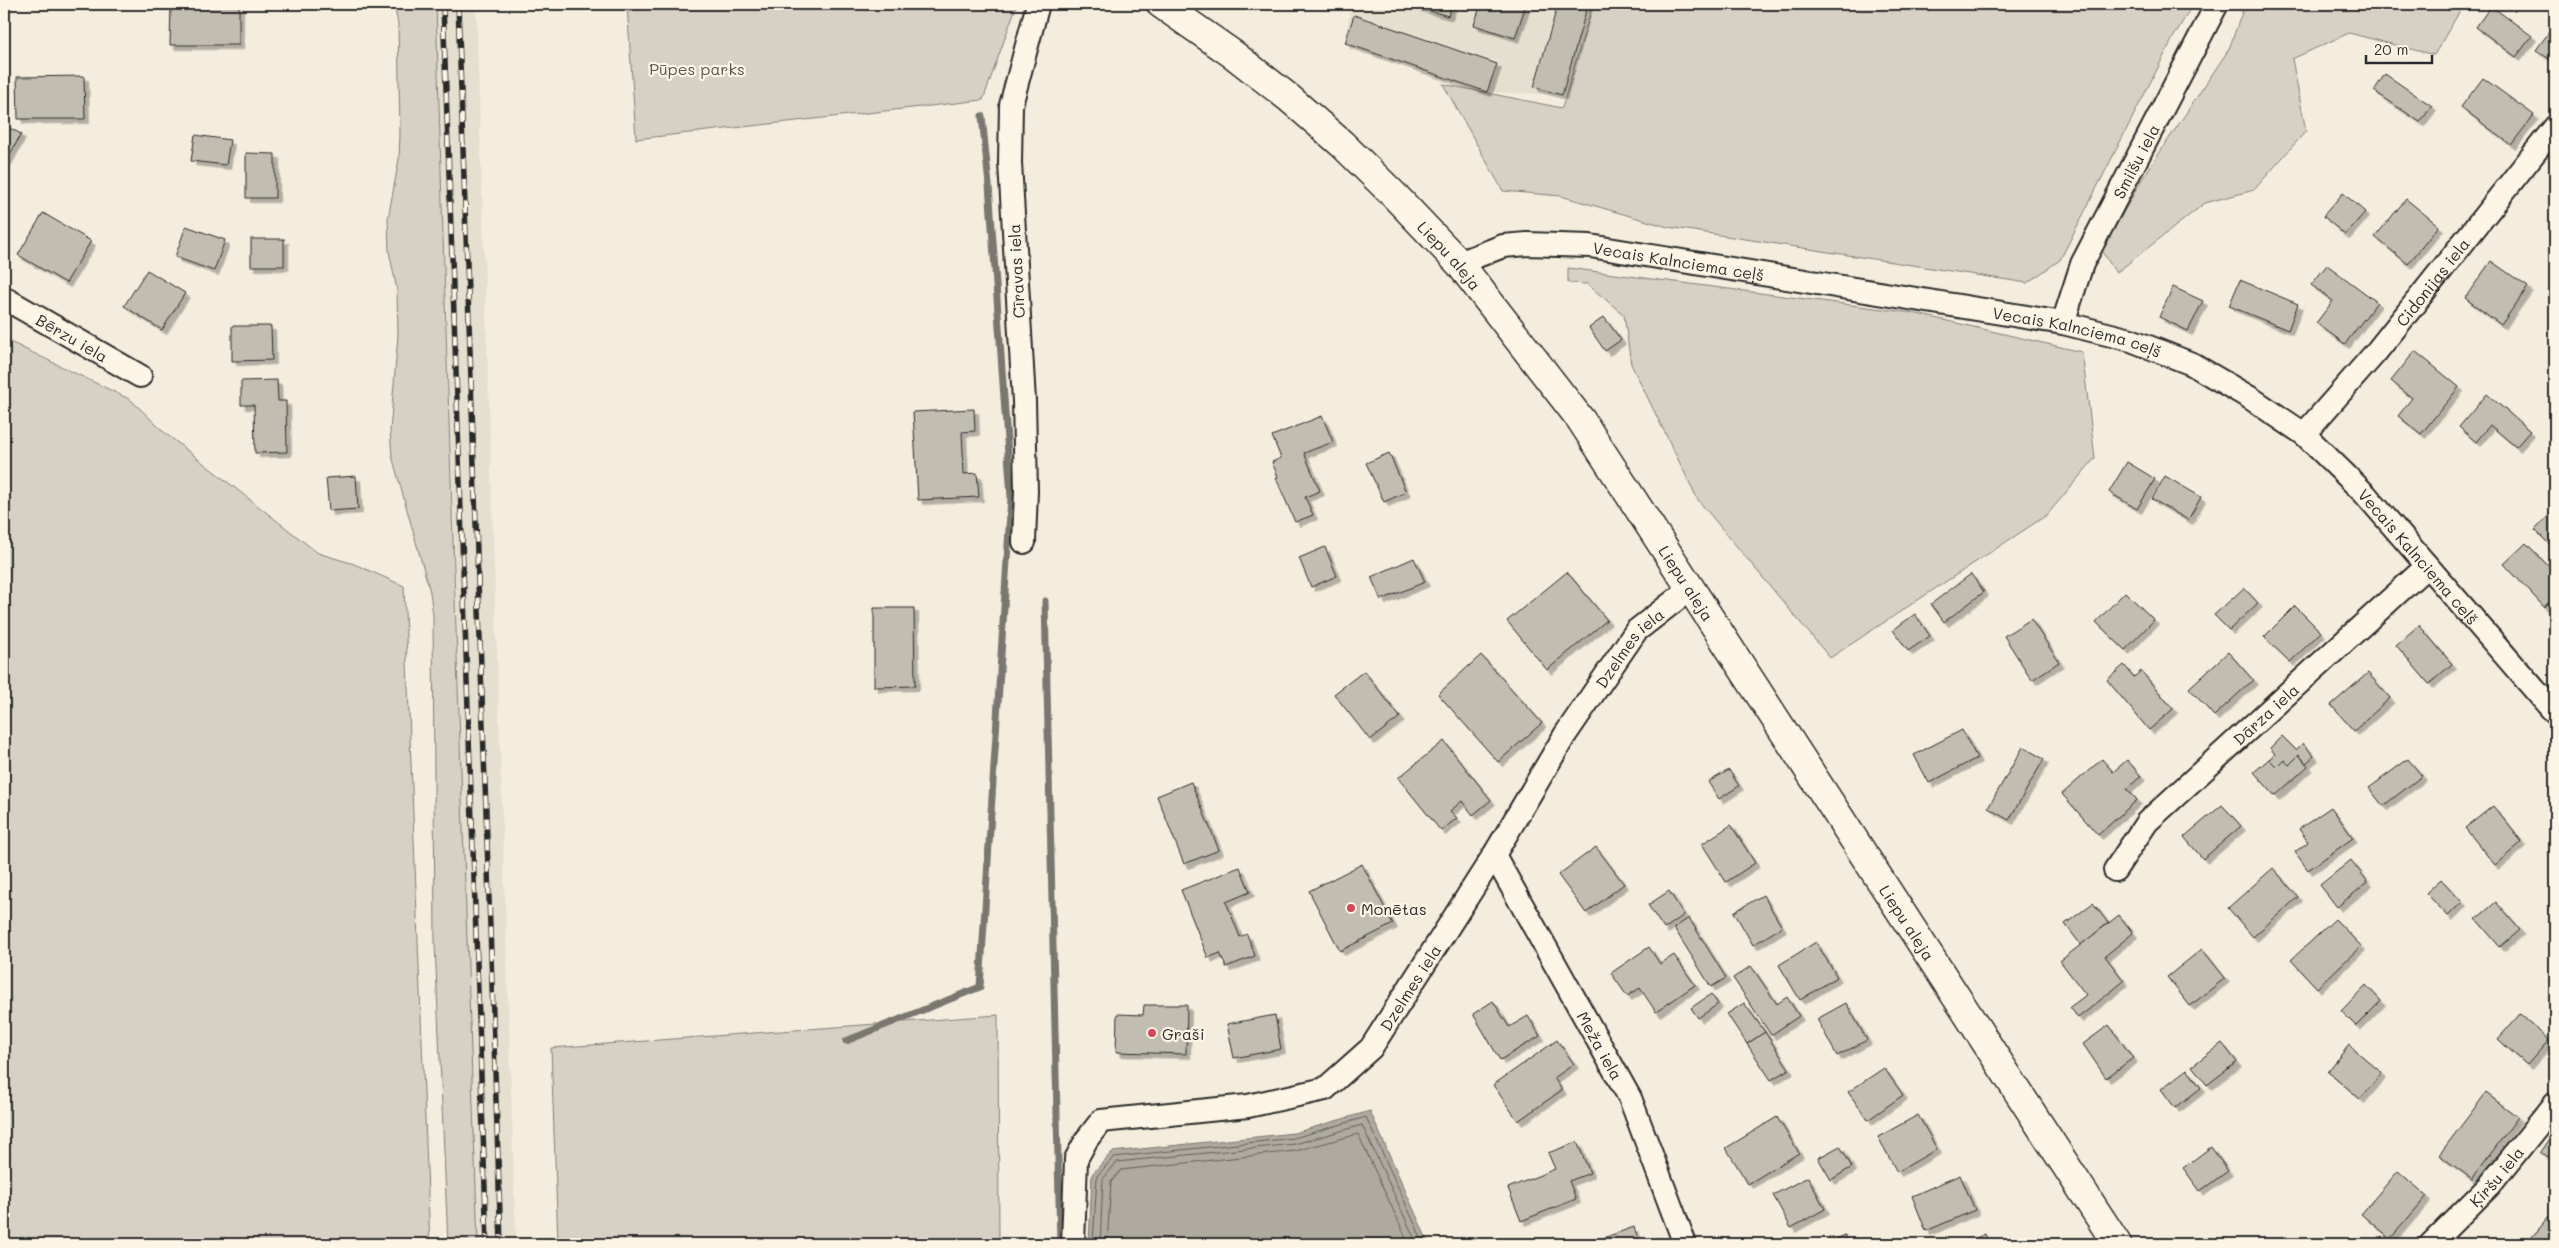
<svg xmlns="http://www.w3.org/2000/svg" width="2559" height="1248" font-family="Mali,sans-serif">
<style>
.built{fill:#e5dfd0}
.green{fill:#d6d1c4;stroke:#807e78}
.water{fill:#afaaa0;stroke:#7a7771}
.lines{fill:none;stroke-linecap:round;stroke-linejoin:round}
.shore{stroke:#605e5a;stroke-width:1}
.stream{stroke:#7a7771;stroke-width:7}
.building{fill:#c2bdb1;stroke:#2b2b2b;filter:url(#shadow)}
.minor-casing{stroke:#2b2b2b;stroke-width:26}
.tertiary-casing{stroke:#2b2b2b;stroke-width:31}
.minor{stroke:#fcf5e5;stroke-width:22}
.tertiary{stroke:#fcf5e5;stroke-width:28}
.rail-casing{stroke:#2b2b2b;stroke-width:5.5}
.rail{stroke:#fcf5e5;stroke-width:4;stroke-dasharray:11;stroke-linecap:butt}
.poi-dot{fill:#d1495b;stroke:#fcf5e5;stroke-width:2}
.labels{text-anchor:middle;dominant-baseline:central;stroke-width:4.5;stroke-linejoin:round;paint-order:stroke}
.park-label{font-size:16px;fill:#565451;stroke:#fcf5e5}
.street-label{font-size:16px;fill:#2b2b2b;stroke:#fcf5e5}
.poi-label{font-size:16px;fill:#2b2b2b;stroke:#fcf5e5;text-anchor:start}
</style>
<defs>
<filter id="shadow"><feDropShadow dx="4.5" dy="4.5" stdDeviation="0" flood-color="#0004"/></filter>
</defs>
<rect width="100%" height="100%" fill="#f4edde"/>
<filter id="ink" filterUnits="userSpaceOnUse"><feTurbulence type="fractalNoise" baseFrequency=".02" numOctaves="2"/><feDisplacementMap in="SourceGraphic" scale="10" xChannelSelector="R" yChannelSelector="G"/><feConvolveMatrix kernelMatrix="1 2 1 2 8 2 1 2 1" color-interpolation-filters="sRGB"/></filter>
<g filter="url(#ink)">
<g class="built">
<polygon points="436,4 476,4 516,1244 478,1244 463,869 458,649"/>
<polygon points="1351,4 1588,4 1562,95 1487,92 1345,43"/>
</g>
<g class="green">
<path d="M 394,4 L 436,4 C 448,417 463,831 478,1244 L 448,1244 L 435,944 L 433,615 L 430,592 L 392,456 L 390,431 L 398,335 L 397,290 L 389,251 L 388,219 L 399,159 L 400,134 L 398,24 Z"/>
<polygon points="627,4 1017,4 983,100 636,139"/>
<polygon points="1593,4 2193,4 2173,38 2060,260 2027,283 1668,227 1561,196 1503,191 1443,84 1562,108"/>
<polygon points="2245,4 2464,4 2434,55 2349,33 2292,59 2306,131 2254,190 2205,203 2116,273 2102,251 2142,179 2229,49"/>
<polygon points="1568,268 1913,313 2082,352 2095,458 2047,515 1830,658 1698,500 1631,364 1624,315 1587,284 1568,283"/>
<polygon points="4,339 131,400 165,433 318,553 354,564 404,586 430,1244 4,1244"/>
<polygon points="998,1015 999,1244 558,1244 551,1048"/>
</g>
<polygon class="water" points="1370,1111 1429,1244 1089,1244 1092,1174 1112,1152 1294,1133"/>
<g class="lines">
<g class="shore">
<polyline points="1093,1244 1097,1176 1114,1157 1294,1138 1366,1117 1424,1244"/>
<polyline points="1100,1244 1103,1179 1117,1162 1295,1144 1362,1125 1417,1244"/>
<polyline points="1107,1244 1111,1182 1121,1170 1296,1151 1358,1134 1409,1244"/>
</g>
<g class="stream">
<polyline points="1045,601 1060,1244"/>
<polyline points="846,1041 980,987 1011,497 989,185 982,116"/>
</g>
</g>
<g class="building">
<polygon points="171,4 239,4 239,45 170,45"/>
<polygon points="1407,4 1452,4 1448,16"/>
<polygon points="1481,4 1526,4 1515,38 1474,25"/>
<polygon points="1558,4 1588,4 1562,95 1534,87"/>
<polygon points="2491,6 2532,36 2516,57 2476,27"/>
<polygon points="1354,15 1497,64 1487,92 1345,43"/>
<polygon points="2555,24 2555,63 2536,50"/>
<polygon points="2385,74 2432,106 2420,122 2374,91"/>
<polygon points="84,76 85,119 18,119 17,77"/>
<polygon points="2483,78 2534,115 2511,145 2461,107"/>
<polygon points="4,125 21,134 6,162 4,161"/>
<polygon points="195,135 230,140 226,165 191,161"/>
<polygon points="246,153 275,154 275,198 246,198"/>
<polygon points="2343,193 2365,212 2345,235 2323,216"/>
<polygon points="2406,199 2439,226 2408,264 2375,237"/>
<polygon points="43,213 91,241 66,283 18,255"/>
<polygon points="186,226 225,240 214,271 175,257"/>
<rect x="251" y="239" width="33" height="27"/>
<polygon points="2491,261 2528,287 2501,325 2465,298"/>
<polygon points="2327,265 2377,302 2345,344 2316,323 2333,301 2311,285"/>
<polygon points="147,270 185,293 162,330 124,306"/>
<polygon points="2240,280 2298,304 2288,330 2229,306"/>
<polygon points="2173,287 2203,301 2188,331 2159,317"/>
<polygon points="1604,317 1621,340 1605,351 1589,328"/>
<polygon points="232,326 271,326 272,360 232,361"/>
<polygon points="2415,351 2459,387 2421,434 2398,416 2412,398 2391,381"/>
<polygon points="277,380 278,401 286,401 287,452 255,453 254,405 241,405 241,381"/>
<polygon points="2487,394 2530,431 2516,447 2490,425 2476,442 2459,427"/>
<polygon points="974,409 975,431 962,432 964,474 977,473 979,497 918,500 913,412"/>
<polygon points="1322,416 1333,442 1304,453 1320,491 1305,497 1313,515 1295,522 1276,478 1278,477 1272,462 1281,458 1272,436"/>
<polygon points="1389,453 1406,492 1384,502 1366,463"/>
<polygon points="2127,462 2155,479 2137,509 2109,492"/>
<polygon points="356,476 358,509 329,511 326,478"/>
<polygon points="2165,476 2201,497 2188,520 2152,499"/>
<polygon points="2555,509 2555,550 2535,530"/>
<polygon points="2526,543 2555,573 2555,596 2544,607 2504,564"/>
<polygon points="1325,547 1337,576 1311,587 1299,558"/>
<polygon points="1414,558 1425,582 1381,600 1371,577"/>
<polygon points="1567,572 1607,620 1547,670 1507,621"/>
<polygon points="1971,574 1984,592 1944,622 1931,604"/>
<polygon points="2244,588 2258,603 2229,630 2214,615"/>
<polygon points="2125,592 2154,620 2125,650 2096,622"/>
<polygon points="2295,606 2321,632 2290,662 2264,637"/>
<polygon points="874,608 914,608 915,686 874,687"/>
<polygon points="1915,614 1930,636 1908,651 1893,630"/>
<polygon points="2031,619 2059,662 2032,680 2004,636"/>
<polygon points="2419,625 2452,664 2429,684 2396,645"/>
<polygon points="2228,652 2253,680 2214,716 2189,688"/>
<polygon points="1481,655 1542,723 1498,762 1438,694"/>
<polygon points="2124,665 2134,677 2141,671 2173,709 2149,730 2107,680"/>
<polygon points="1364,671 1400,717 1370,740 1334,694"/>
<polygon points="2368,673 2390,698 2354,731 2331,705"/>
<polygon points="1962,730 1977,758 1929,783 1914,755"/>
<polygon points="2282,736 2296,750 2303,743 2314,756 2306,763 2299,755 2289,765 2284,760 2277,767 2269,759 2275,754 2270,748"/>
<polygon points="1444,741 1491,800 1473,815 1462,801 1450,811 1457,818 1441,831 1398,778"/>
<polygon points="2023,747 2044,759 2009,820 1988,808"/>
<polygon points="2299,755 2308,766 2275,796 2254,772 2269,759 2277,767 2284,760 2289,765"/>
<polygon points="2102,759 2113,772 2127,760 2141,776 2127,789 2137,800 2098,835 2062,794"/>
<polygon points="2408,759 2422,776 2383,806 2369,788"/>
<polygon points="1729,770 1739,786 1719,799 1708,782"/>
<polygon points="1191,782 1219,850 1184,864 1157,796"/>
<polygon points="2222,805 2241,826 2203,859 2184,837"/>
<polygon points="2493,806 2522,842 2495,865 2465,828"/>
<polygon points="2331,807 2353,838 2308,870 2295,852 2308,842 2299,829"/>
<polygon points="1731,825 1755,863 1726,882 1702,844"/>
<polygon points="1596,847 1624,884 1586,913 1558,875"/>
<polygon points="2351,860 2368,882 2337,907 2320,885"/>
<polygon points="1362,864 1393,924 1340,951 1309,891"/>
<polygon points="1240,867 1250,892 1226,902 1240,937 1247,934 1255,956 1226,967 1220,953 1208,958 1181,890"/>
<polygon points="2273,868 2298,897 2253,937 2228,908"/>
<polygon points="2441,879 2462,902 2448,916 2426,893"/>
<polygon points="1669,891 1684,915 1664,929 1648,905"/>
<polygon points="1763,895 1782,927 1753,945 1734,912"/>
<polygon points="2496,902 2520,930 2500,947 2476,919"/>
<polygon points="2093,903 2108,923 2081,945 2065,924"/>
<polygon points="2119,915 2133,933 2105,956 2124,981 2078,1018 2070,1007 2086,995 2060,961"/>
<polygon points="1689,918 1726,978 1711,987 1674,928"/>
<polygon points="2335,919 2361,946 2317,988 2291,960"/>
<polygon points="1816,942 1837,977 1800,1000 1779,965"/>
<polygon points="1649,947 1660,964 1674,955 1695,985 1656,1012 1640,988 1627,996 1611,973"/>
<polygon points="2202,949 2225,978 2190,1006 2167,977"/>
<polygon points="1751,966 1777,1004 1787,997 1799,1016 1771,1035 1733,978"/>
<polygon points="2366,985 2381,1001 2356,1026 2341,1011"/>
<polygon points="1711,994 1718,1004 1698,1018 1691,1008"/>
<polygon points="1493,1001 1509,1027 1528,1016 1540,1036 1500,1060 1473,1014"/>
<polygon points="1744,1003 1765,1032 1747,1044 1727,1014"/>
<polygon points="1846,1003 1867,1040 1837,1056 1817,1019"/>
<polygon points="1144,1005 1187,1005 1186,1054 1116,1052 1117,1014 1143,1015"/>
<polygon points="2520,1014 2549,1040 2527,1065 2498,1039"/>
<polygon points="1275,1015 1281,1049 1234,1058 1227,1024"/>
<polygon points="2109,1025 2133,1058 2106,1078 2083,1044"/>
<polygon points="1765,1032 1789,1069 1771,1080 1747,1044"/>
<polygon points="1557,1040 1574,1064 1554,1078 1562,1090 1518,1121 1493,1085"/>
<polygon points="2222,1043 2237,1062 2207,1085 2192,1066"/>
<polygon points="2349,1045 2382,1073 2360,1099 2328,1071"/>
<polygon points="1884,1068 1903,1095 1868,1120 1848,1092"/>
<polygon points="2187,1069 2201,1088 2175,1108 2161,1089"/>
<polygon points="2486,1093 2518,1117 2472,1179 2439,1155"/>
<polygon points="1918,1115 1937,1149 1897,1172 1878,1137"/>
<polygon points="1777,1117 1799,1153 1748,1184 1726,1148"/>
<polygon points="2555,1130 2555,1163 2540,1152"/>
<polygon points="1577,1142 1590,1173 1569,1181 1576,1199 1521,1221 1508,1188 1555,1169 1548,1153"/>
<polygon points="1840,1146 1852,1167 1831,1180 1818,1158"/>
<polygon points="2211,1147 2228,1171 2200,1191 2183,1168"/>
<polygon points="2398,1171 2427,1196 2390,1239 2361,1214"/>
<polygon points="1960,1175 1975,1210 1926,1231 1912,1196"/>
<polygon points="1808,1177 1825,1209 1791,1228 1773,1195"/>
<polygon points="2555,1210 2555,1244 2541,1244 2532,1237"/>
<polygon points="1634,1227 1640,1244 1592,1244 1592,1242"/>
<polygon points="1985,1234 1989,1244 1962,1244"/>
<polygon points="1845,1235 1850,1244 1825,1244"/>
<polygon points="1556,1237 1559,1244 1539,1244"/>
</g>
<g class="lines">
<defs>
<g id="minor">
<path id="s1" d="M 1459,263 L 1503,246 L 1527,244 L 1590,246 L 2063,323 L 2131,340 L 2192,364 L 2252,399 L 2304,434 L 2365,494 L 2555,713"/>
<path id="s2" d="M 4,298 L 140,376"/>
<path id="s3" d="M 2063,323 L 2082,264 L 2217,4"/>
<path id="s4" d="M 2304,434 L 2377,351 L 2555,127"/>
<polyline points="1024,542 1026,491 1024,401 1010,163 1011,105 1038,4"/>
<path id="s5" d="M 1494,855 L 1630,1098 L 1685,1244"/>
<path id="s6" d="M 2115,870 L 2147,822 L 2426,567"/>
<path id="s7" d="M 1073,1244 L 1076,1159 L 1087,1139 L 1101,1121 L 1248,1106 L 1325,1089 L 1371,1048 L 1494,855 L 1565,735 L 1636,631 L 1691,588"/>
<path id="s8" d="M 2431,1244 L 2490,1185 L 2555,1104"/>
</g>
<g id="tertiary">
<path id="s9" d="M 1161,4 L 1234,55 L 1289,98 L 1342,144 L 1395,196 L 1459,263 L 1581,420 L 2117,1244"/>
</g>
</defs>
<use href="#minor" class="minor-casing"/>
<use href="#tertiary" class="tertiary-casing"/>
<use href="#minor" class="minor"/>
<use href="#tertiary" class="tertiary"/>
<defs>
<g id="rail">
<polyline points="443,4 487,1244"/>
<polyline points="458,4 501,1244"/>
</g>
</defs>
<use href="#rail" class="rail-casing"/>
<use href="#rail" class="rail"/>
</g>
</g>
<g class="poi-dot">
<circle cx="1351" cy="908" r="5"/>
<circle cx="1152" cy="1033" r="5"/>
</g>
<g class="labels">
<g class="park-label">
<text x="697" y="68">Pūpes parks</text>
</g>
<g class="street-label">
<text stroke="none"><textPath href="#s3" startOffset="178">Smilšu iela</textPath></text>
<text stroke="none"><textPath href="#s9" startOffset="384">Liepu aleja</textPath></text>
<text stroke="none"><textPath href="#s1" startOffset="224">Vecais Kalnciema ceļš</textPath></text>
<text transform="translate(1016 271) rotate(-93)">Cīravas iela</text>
<text stroke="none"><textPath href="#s4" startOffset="199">Cidonijas iela</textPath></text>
<text stroke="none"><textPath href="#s1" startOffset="629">Vecais Kalnciema ceļš</textPath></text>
<text stroke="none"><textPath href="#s2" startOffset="79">Bērzu iela</textPath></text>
<text stroke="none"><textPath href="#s1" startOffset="1049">Vecais Kalnciema ceļš</textPath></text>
<text stroke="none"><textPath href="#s9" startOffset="789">Liepu aleja</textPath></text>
<text stroke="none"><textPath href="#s7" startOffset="896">Dzelmes iela</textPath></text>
<text stroke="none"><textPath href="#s6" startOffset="218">Dārza iela</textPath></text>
<text stroke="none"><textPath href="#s9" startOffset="1194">Liepu aleja</textPath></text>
<text stroke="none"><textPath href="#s7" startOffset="491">Dzelmes iela</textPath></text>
<text stroke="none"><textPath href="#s5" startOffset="218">Meža iela</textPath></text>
<text stroke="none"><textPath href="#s8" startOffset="94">Ķiršu iela</textPath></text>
</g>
<g class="poi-label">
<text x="1361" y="908">Monētas</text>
<text x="1162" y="1033">Graši</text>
</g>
</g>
<rect width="2559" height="1248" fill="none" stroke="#fcf5e5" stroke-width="20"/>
<rect x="10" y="10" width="2539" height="1228" fill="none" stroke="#2b2b2b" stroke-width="2" filter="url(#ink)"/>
<path d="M2366 55v8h66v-8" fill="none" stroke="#2b2b2b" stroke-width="2.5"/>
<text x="2374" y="55" font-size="15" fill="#2b2b2b" stroke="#fcf5e5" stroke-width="4" paint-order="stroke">20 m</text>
</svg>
